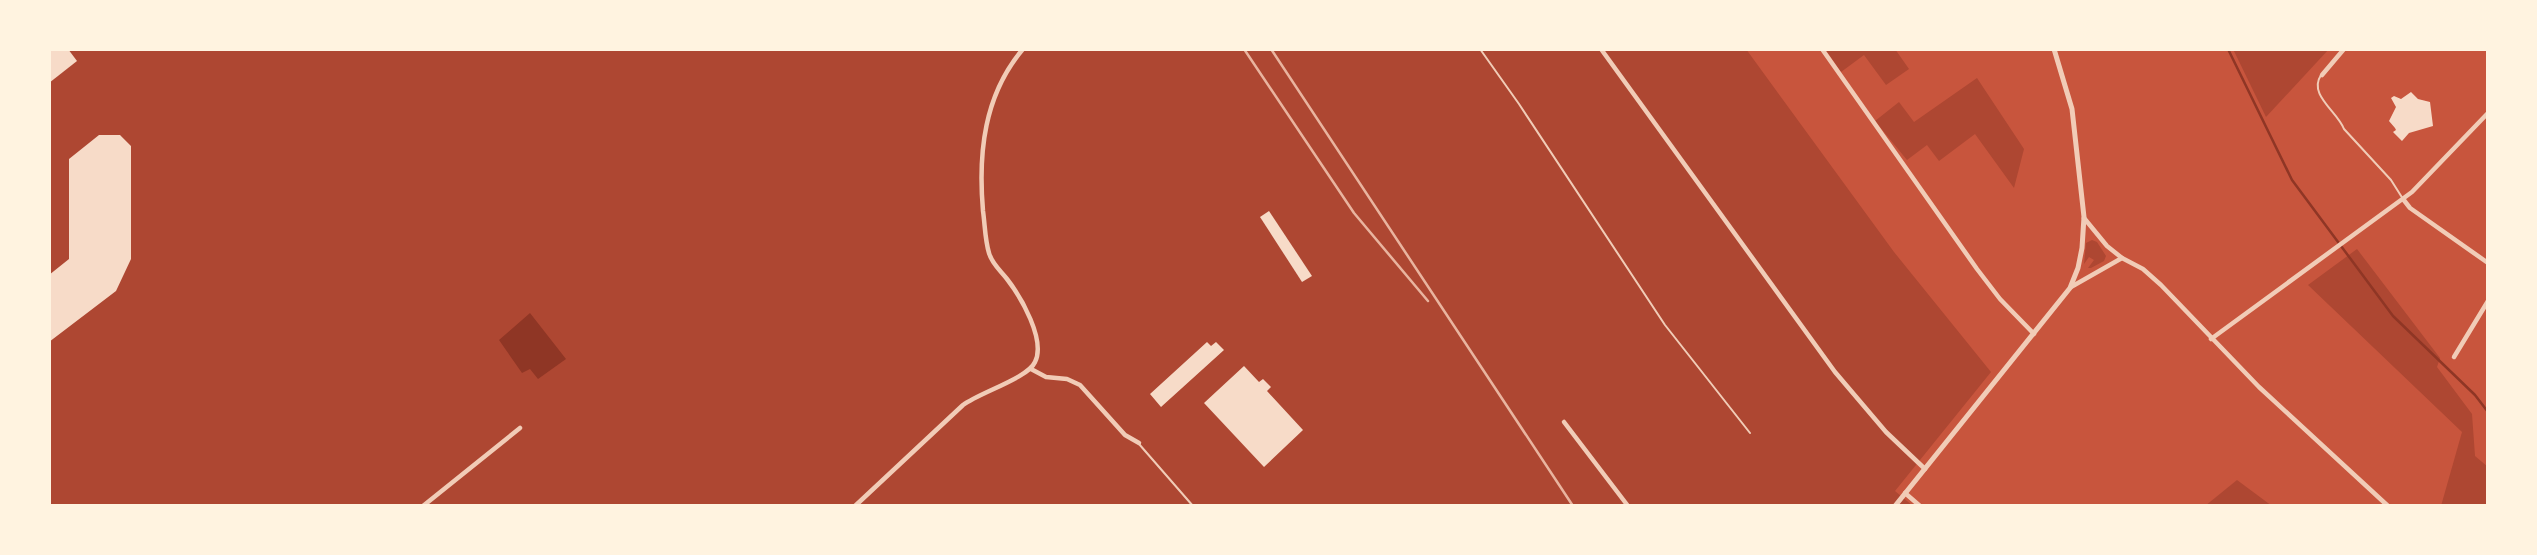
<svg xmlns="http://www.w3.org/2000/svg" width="2537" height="555" font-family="'IBM Plex Sans',sans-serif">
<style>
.green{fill:#ae4732}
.water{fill:#8f3625}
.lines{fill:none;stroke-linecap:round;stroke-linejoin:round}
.stream{stroke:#8f3625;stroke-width:2.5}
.building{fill:#f7dbc8}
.service{stroke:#f1ccb7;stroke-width:2}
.minor{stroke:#f1ccb7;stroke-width:4.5}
.tertiary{stroke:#f1ccb7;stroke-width:5}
.rail{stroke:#e9b49f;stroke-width:2.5}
</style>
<rect width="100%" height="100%" fill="#c8553d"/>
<g class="green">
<polygon points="49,49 1746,49 1894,252 1991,372 1895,491 1913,506 49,506"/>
<polygon points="1825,49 1895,49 1909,69 1886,85 1864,55 1841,72"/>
<polygon points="2233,49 2329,49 2266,117"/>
<polygon points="1977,78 2024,149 2014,188 1975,134 1939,161 1927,145 1907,160 1875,121 1899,102 1914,122"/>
<polygon points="2092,240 2097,242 2106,256 2104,261 2091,268 2088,268 2094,260 2089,257 2084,264 2086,243"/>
<polygon points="2357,249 2440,358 2437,367 2472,414 2475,456 2488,467 2488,506 2441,506 2462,432 2308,285"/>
<polygon points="2237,480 2272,506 2205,506"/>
</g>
<polygon class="water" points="530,313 566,359 538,379 530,369 522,373 499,340"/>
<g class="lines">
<polyline class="stream" points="2228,49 2292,180 2393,316 2475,395 2488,412"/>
</g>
<g class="building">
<polygon points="49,49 68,49 77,61 49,83"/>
<polygon points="2411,92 2418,99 2430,102 2433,126 2409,133 2402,141 2393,132 2396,130 2395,128 2389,121 2396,107 2391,98 2394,96 2401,99"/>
<polygon points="99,135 120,135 131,146 131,259 116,291 49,342 49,275 69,259 69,159"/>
<polygon points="1269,211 1312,276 1302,282 1260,217"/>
<polygon points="1207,342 1211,346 1216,342 1224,350 1161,407 1150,394"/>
<polygon points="1244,366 1259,382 1263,379 1271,387 1267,391 1303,430 1264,467 1204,403"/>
</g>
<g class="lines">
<g class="service">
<polyline points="1480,49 1519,104 1665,325 1750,433"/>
<path d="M 2321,75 C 2308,95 2337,111 2344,129 L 2391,180 L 2403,199"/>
<polyline points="1139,444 1193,506"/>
</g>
<g class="minor">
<polyline points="1601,49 1835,372 1886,432 1925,469"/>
<polyline points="1822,49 1977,269 2000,299 2034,334"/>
<polyline points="2322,75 2344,49"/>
<polyline points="2403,199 2410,208 2488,263"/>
<polyline points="2084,218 2107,246 2122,258 2143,269 2161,285 2259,387 2388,506"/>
<polyline points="2071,287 2122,258"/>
<polyline points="2211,339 2412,192 2488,113"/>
<polyline points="2454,357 2488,301"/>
<polyline points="1031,369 1046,377 1067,379 1080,385 1125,435 1139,443"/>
<polyline points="1564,422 1628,506"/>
<polyline points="1905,493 1920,506"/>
<polyline points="423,506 520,428"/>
<path d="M 855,506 L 963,405 C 981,392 1028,378 1035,362 C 1046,340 1021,297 1007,279 C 1001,271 992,264 989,253 C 985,240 985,225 983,211 C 978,153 984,95 1023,49"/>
</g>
<polyline class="tertiary" points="1895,506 2070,288 2078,268 2082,248 2084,217 2072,109 2054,49"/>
<g class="rail">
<polyline points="1244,49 1354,213 1428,301"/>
<polyline points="1271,49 1573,506"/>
</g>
</g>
<rect width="2537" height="555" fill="none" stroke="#fff3e0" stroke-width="102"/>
</svg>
